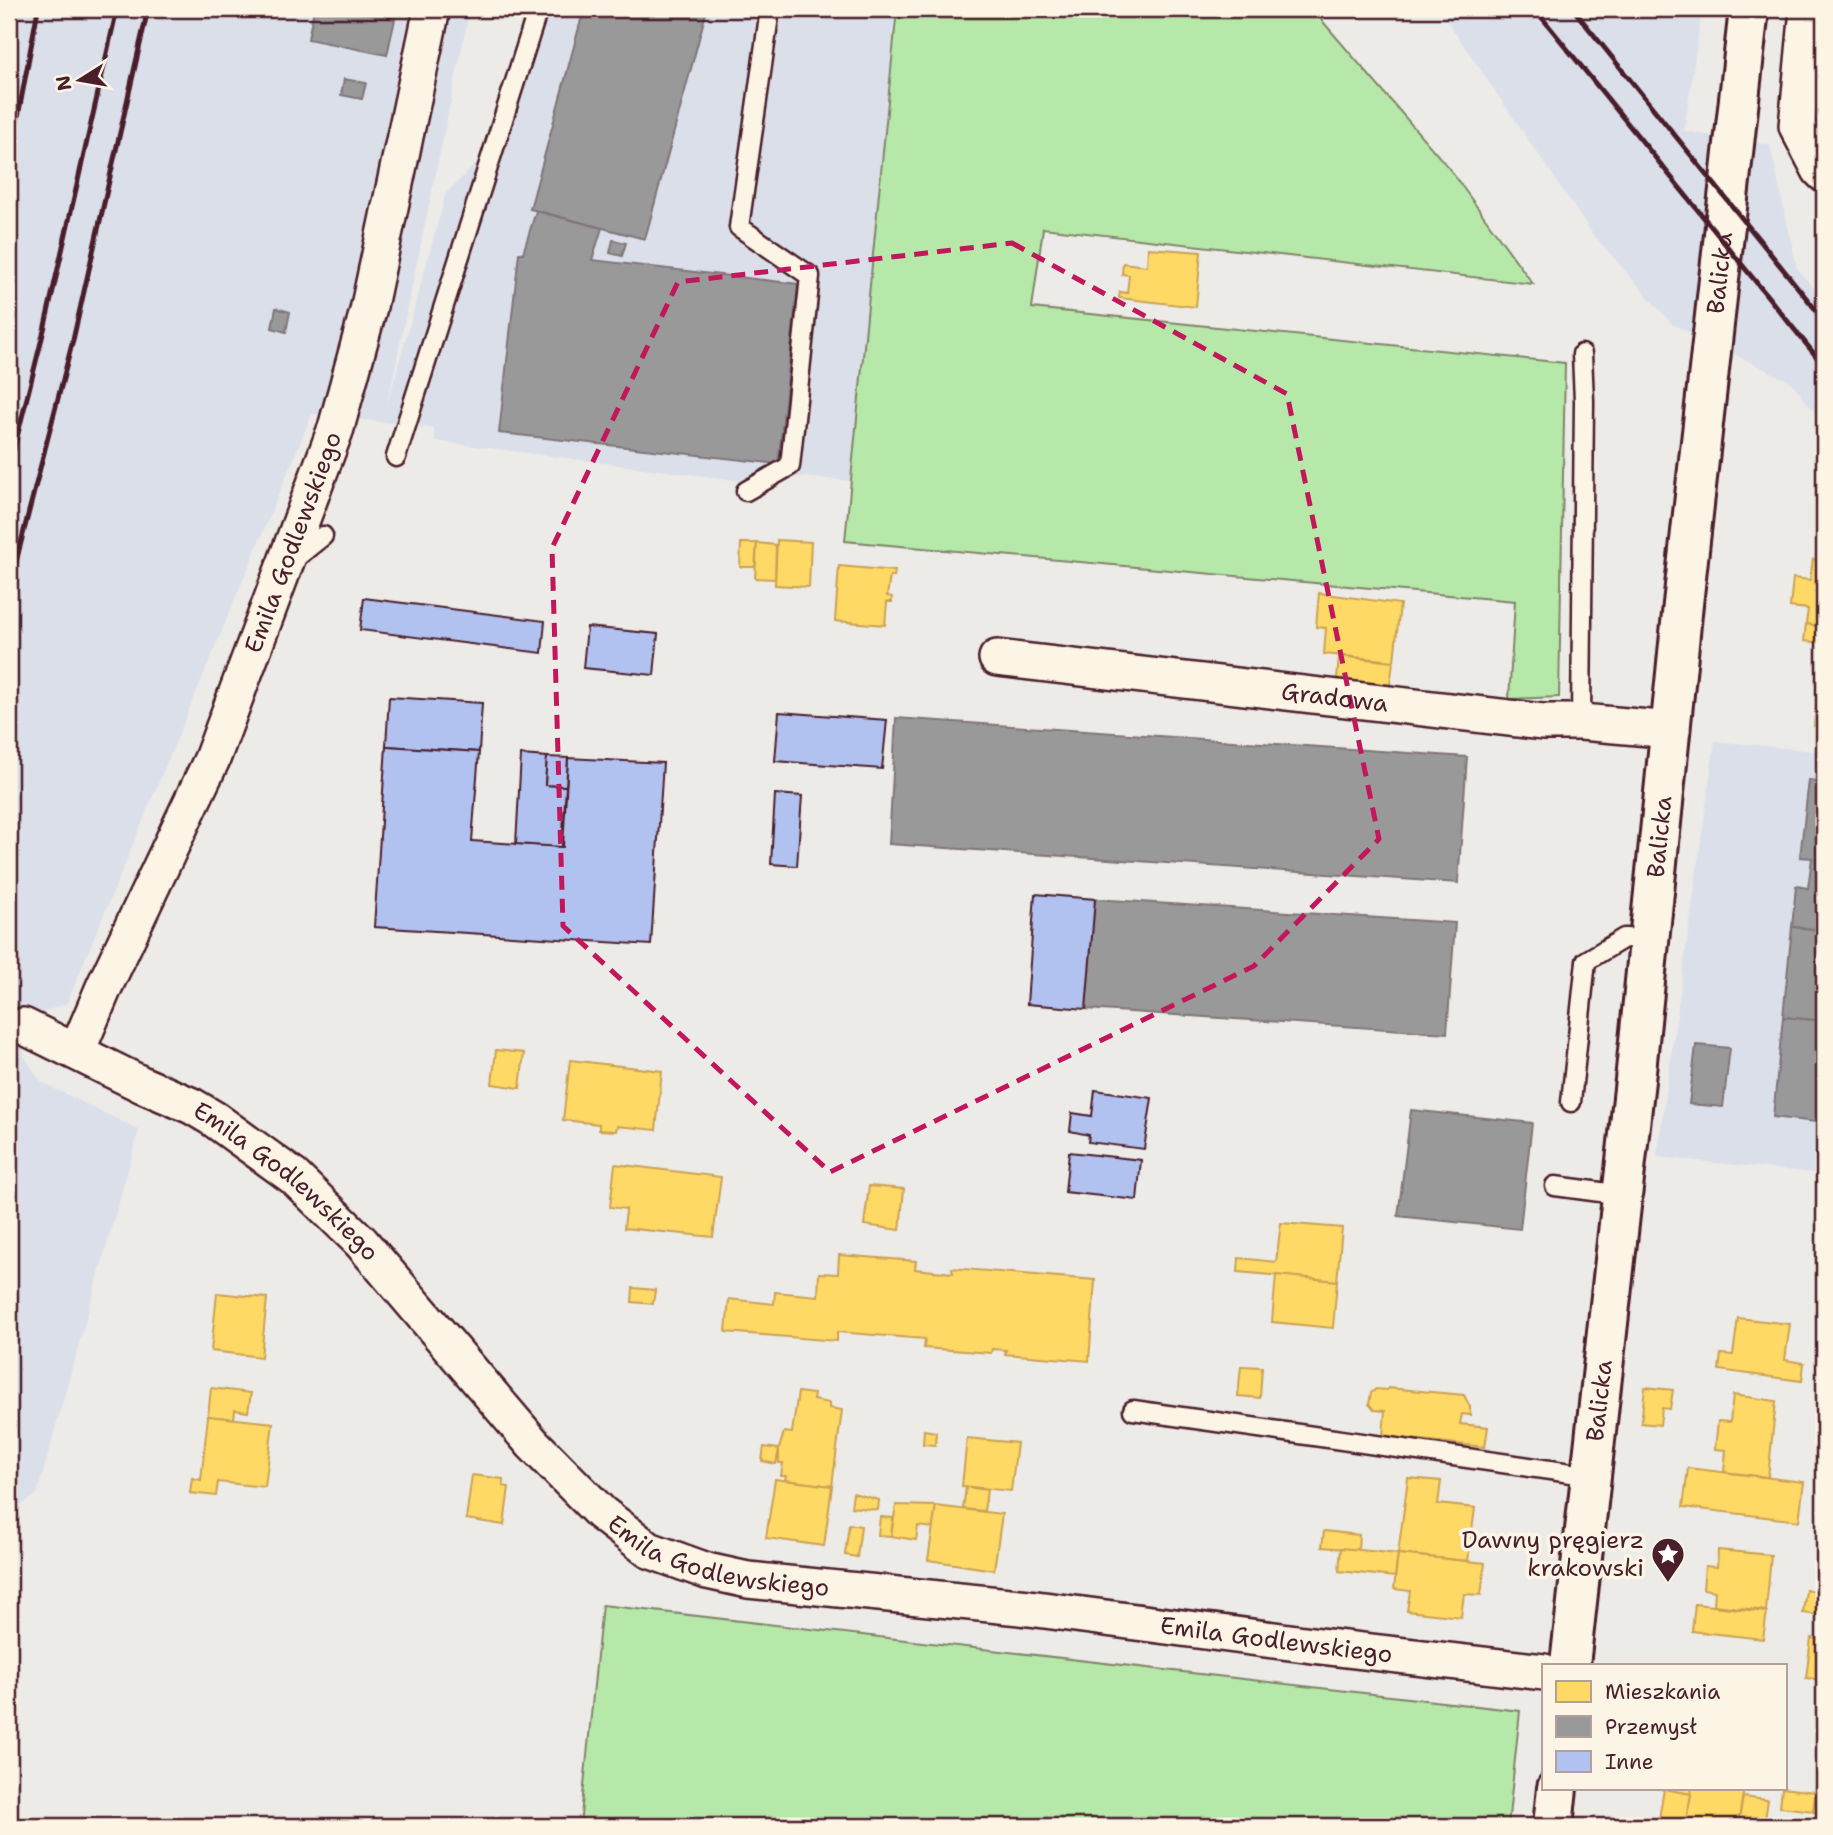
<svg xmlns="http://www.w3.org/2000/svg" width="1833" height="1835" font-family="'Shantell Sans',sans-serif">
<style>
.built{fill:#dbdfea}
.green{fill:#b6e9a9;stroke:#80846a;stroke-width:2}
.homes{fill:#ffd966;stroke:#c9a154;stroke-width:2}
.industry{fill:#999;stroke:#817478;stroke-width:2}
.building{fill:#b1c2f1;stroke:#4a1f2b;stroke-width:2}
.lines{fill:none;stroke-linecap:round;stroke-linejoin:round}
.service-casing{stroke:#4a1f2b;stroke-width:23}
.minor-casing{stroke:#4a1f2b;stroke-width:40}
.tertiary-casing{stroke:#4a1f2b;stroke-width:44}
.service{stroke:#fcf5e5;stroke-width:18}
.minor{stroke:#fcf5e5;stroke-width:35}
.tertiary{stroke:#fcf5e5;stroke-width:38}
.rail{stroke:#4a1f2b;stroke-width:5}
.marked{fill:none;stroke:#c2185b;stroke-width:5;stroke-dasharray:14 9;stroke-linejoin:round}
.labels{text-anchor:middle;dominant-baseline:central;stroke-width:7;stroke-linejoin:round;paint-order:stroke}
.street-label{font-size:24px;fill:#4a1f2b;stroke:#fcf5e5}
.poi-label{font-size:24px;fill:#4a1f2b;stroke:#fcf5e5;text-anchor:end}
</style>
<rect width="100%" height="100%" fill="#edebe7"/>
<filter id="ink" filterUnits="userSpaceOnUse"><feTurbulence type="fractalNoise" baseFrequency=".0143" numOctaves="2"/><feDisplacementMap in="SourceGraphic" scale="14" xChannelSelector="R" yChannelSelector="G"/><feConvolveMatrix kernelMatrix="1 2 1 2 8 2 1 2 1" color-interpolation-filters="sRGB"/></filter>
<g filter="url(#ink)">
<g class="built">
<polygon points="9,9 470,9 387,406 446,193 481,159 526,9 897,9 851,481 753,473 743,481 435,441 434,428 312,414 67,1003 39,1014 23,1026 24,1056 41,1082 139,1130 37,1494 9,1514"/>
<polygon points="1439,9 1702,9 1684,131 1770,145 1797,268 1824,301 1824,424 1791,382 1672,324 1592,233"/>
<polygon points="1715,741 1824,752 1824,1174 1657,1157"/>
</g>
<g class="green">
<polygon points="897,9 1312,9 1448,167 1533,284 1043,228 1032,308 1565,363 1559,697 1509,699 1515,601 845,541"/>
<polygon points="602,1605 1520,1711 1508,1826 580,1826"/>
</g>
<g class="homes">
<polygon points="1148,248 1201,252 1196,307 1119,298 1120,292 1127,293 1129,275 1122,274 1123,263 1147,266"/>
<polygon points="777,540 811,542 809,587 775,585"/>
<polygon points="741,543 757,543 755,567 740,567"/>
<polygon points="757,543 776,545 775,579 755,578"/>
<polygon points="1813,559 1824,560 1824,627 1806,624 1808,609 1790,607 1793,578 1810,580"/>
<polygon points="839,566 895,571 894,577 890,576 887,596 892,597 892,602 887,602 885,625 835,621"/>
<polygon points="1319,593 1400,604 1394,661 1324,654 1326,628 1316,627"/>
<polygon points="1806,624 1824,627 1824,643 1804,641"/>
<polygon points="1339,656 1393,662 1390,685 1337,679"/>
<polygon points="1821,664 1824,665 1824,727 1814,726"/>
<polygon points="496,1050 524,1053 520,1088 492,1084"/>
<polygon points="570,1060 662,1071 656,1130 617,1126 616,1131 599,1130 599,1124 563,1120"/>
<polygon points="615,1164 721,1177 713,1237 624,1228 626,1209 610,1207"/>
<polygon points="869,1186 904,1189 900,1230 864,1225"/>
<polygon points="1281,1223 1342,1228 1337,1281 1238,1272 1239,1258 1276,1262"/>
<polygon points="839,1255 916,1261 915,1269 953,1273 952,1268 1095,1280 1089,1361 1005,1354 1006,1350 992,1349 991,1353 924,1348 925,1339 837,1332 837,1341 726,1332 729,1299 774,1304 775,1292 818,1296 819,1273 838,1274"/>
<polygon points="1276,1275 1337,1281 1333,1328 1272,1322"/>
<polygon points="633,1288 655,1290 653,1304 632,1302"/>
<polygon points="217,1293 267,1298 261,1357 211,1351"/>
<polygon points="1738,1318 1790,1324 1785,1360 1804,1363 1802,1381 1719,1370 1721,1354 1733,1355"/>
<polygon points="1823,1326 1824,1326 1824,1360 1819,1360"/>
<polygon points="1241,1366 1262,1367 1260,1398 1238,1396"/>
<polygon points="1645,1387 1673,1390 1670,1409 1662,1408 1660,1425 1641,1423"/>
<polygon points="211,1388 251,1393 248,1412 235,1410 234,1419 208,1416"/>
<polygon points="1388,1388 1464,1395 1470,1407 1470,1415 1462,1414 1460,1424 1488,1427 1485,1447 1383,1436 1385,1411 1374,1410 1369,1404 1371,1393 1376,1389 1387,1390"/>
<polygon points="798,1392 814,1394 813,1400 829,1403 829,1408 842,1410 832,1486 785,1480 786,1476 781,1476 783,1463 779,1463 779,1449 784,1432 792,1433"/>
<polygon points="1733,1395 1776,1401 1768,1477 1724,1472 1726,1450 1715,1449 1718,1421 1730,1422"/>
<polygon points="208,1416 273,1423 265,1487 218,1482 216,1496 190,1493 192,1478 201,1480"/>
<polygon points="924,1430 936,1432 935,1445 923,1444"/>
<polygon points="967,1438 1017,1443 1011,1491 962,1486"/>
<polygon points="764,1447 779,1449 776,1464 762,1461"/>
<polygon points="1688,1468 1804,1482 1799,1521 1683,1507"/>
<polygon points="472,1475 503,1479 503,1486 509,1487 504,1525 466,1519"/>
<polygon points="1408,1478 1441,1481 1438,1504 1475,1508 1468,1561 1398,1554"/>
<polygon points="775,1479 832,1486 824,1546 766,1538"/>
<polygon points="966,1487 987,1490 984,1511 963,1509"/>
<polygon points="853,1493 879,1500 878,1510 851,1507"/>
<polygon points="896,1505 936,1506 933,1528 918,1526 916,1540 891,1536"/>
<polygon points="936,1506 1002,1514 994,1570 928,1560"/>
<polygon points="880,1517 893,1518 891,1536 878,1535"/>
<polygon points="849,1524 861,1526 857,1557 845,1555"/>
<polygon points="1324,1531 1359,1535 1358,1550 1322,1547"/>
<polygon points="1341,1548 1398,1554 1395,1577 1339,1571"/>
<polygon points="1718,1550 1771,1555 1766,1611 1714,1605 1715,1591 1703,1589 1705,1566 1717,1567"/>
<polygon points="1398,1554 1485,1563 1481,1595 1464,1594 1461,1617 1407,1611 1410,1591 1394,1589"/>
<polygon points="1806,1590 1824,1593 1824,1616 1803,1613"/>
<polygon points="1695,1604 1767,1612 1763,1639 1692,1631"/>
<polygon points="1811,1638 1824,1640 1824,1680 1806,1678"/>
<polygon points="1818,1771 1824,1772 1824,1793 1816,1792"/>
<polygon points="1655,1788 1692,1788 1691,1794"/>
<polygon points="1692,1788 1744,1788 1738,1826 1685,1826"/>
<polygon points="1782,1788 1816,1792 1813,1811 1780,1807"/>
<polygon points="1664,1789 1691,1794 1685,1826 1658,1825"/>
<polygon points="1816,1792 1824,1793 1824,1814 1813,1812"/>
<polygon points="1743,1797 1768,1800 1764,1826 1738,1826"/>
</g>
<g class="industry">
<polygon points="314,9 343,9 395,19 387,55 308,39"/>
<polygon points="584,9 707,9 645,239 530,209"/>
<polygon points="344,79 366,83 362,99 341,95"/>
<polygon points="536,211 602,228 592,260 798,284 778,464 499,433 519,253 523,253"/>
<polygon points="613,240 626,243 622,256 610,253"/>
<polygon points="276,308 290,312 286,332 272,328"/>
<polygon points="896,718 1467,757 1458,883 889,844"/>
<polygon points="1809,780 1824,782 1824,930 1792,927 1796,886 1808,888 1812,858 1800,857"/>
<polygon points="1095,899 1455,923 1447,1033 1086,1009"/>
<polygon points="1792,927 1824,930 1824,1021 1783,1017"/>
<polygon points="1783,1017 1824,1021 1824,1123 1773,1117"/>
<polygon points="1696,1045 1730,1048 1723,1107 1689,1104"/>
<polygon points="1411,1110 1532,1123 1520,1229 1398,1216"/>
</g>
<g class="building">
<polygon points="364,598 545,621 542,653 360,630"/>
<polygon points="587,627 658,634 654,675 583,668"/>
<polygon points="389,697 482,703 479,752 386,746"/>
<polygon points="779,712 887,720 882,769 775,761"/>
<polygon points="386,746 479,752 472,841 563,847 568,758 663,763 651,945 374,927"/>
<polygon points="521,755 547,757 545,785 566,786 562,847 516,844"/>
<polygon points="547,757 568,758 566,786 545,785"/>
<polygon points="775,794 802,796 797,866 771,864"/>
<polygon points="1035,894 1095,899 1086,1009 1027,1004"/>
<polygon points="1095,1090 1152,1098 1144,1149 1088,1142 1089,1135 1070,1131 1072,1113 1092,1116"/>
<polygon points="1069,1152 1141,1160 1137,1200 1065,1192"/>
</g>
<g class="lines">
<defs>
<g id="service">
<polyline points="396,457 538,9"/>
<polyline points="746,491 790,466 810,276 739,227 770,9"/>
<polyline points="293,560 323,536"/>
<polyline points="1581,722 1584,401 1582,354"/>
<polyline points="1571,1102 1586,961 1624,938 1650,939"/>
<polyline points="1555,1186 1623,1195"/>
<polyline points="1133,1410 1592,1476"/>
</g>
<g id="minor">
<polyline points="1808,9 1797,126 1820,170 1824,174"/>
<path id="s1" d="M 997,658 L 1543,722 L 1581,722 L 1672,730"/>
<path id="s2" d="M 23,1026 L 143,1085 L 192,1106 L 214,1119 L 294,1177 L 361,1242 L 533,1444 L 601,1513 L 649,1550 L 707,1571 L 748,1580 L 1029,1608 L 1320,1646 L 1544,1672"/>
<path id="s3" d="M 77,1051 L 104,987 L 212,759 L 336,428 L 368,311 L 432,9"/>
</g>
<g id="tertiary">
<path id="s4" d="M 1570,1665 L 1636,1071 L 1683,604 L 1749,9"/>
<polyline points="1553,1826 1557,1788"/>
</g>
</defs>
<use href="#service" class="service-casing"/>
<use href="#minor" class="minor-casing"/>
<use href="#tertiary" class="tertiary-casing"/>
<use href="#service" class="service"/>
<use href="#minor" class="minor"/>
<use href="#tertiary" class="tertiary"/>
<g class="rail">
<polyline points="1535,9 1824,366"/>
<polyline points="1573,9 1824,320"/>
<polyline points="9,165 38,9"/>
<polyline points="9,469 44,330 117,9"/>
<polyline points="9,589 73,340 148,9"/>
</g>
</g>
</g>
<path class="marked" d="M 1012,243 L 1287,394 L 1379,839 L 1254,966 L 830,1172 L 563,926 L 552,548 L 678,282 Z"/>
<defs>
<symbol id="sight-pin" viewBox="-11 -11 22 30"><path d="M0 17L-7.5 6A9.5 9.5 0 1 1 7.5 6Z" fill="#4a1f2b" stroke="#fcf5e5"/><path d="M0-6L1.8-2.2L6-1.7L2.9 1.2L3.7 5.4L0 3.3L-3.7 5.4L-2.9 1.2L-6-1.7L-1.8-2.2Z" fill="#fff"/></symbol>
</defs>
<g fill-rule="evenodd">
<use href="#sight-pin" x="1649" y="1535" width="38" height="52"/>
</g>
<g class="labels">
<g class="street-label">
<text stroke="none"><textPath href="#s4" startOffset="1400">Balicka</textPath></text>
<text stroke="none"><textPath href="#s3" startOffset="553">Emila Godlewskiego</textPath></text>
<text stroke="none"><textPath href="#s1" startOffset="340">Gradowa</textPath></text>
<text stroke="none"><textPath href="#s4" startOffset="833">Balicka</textPath></text>
<text stroke="none"><textPath href="#s2" startOffset="308">Emila Godlewskiego</textPath></text>
<text stroke="none"><textPath href="#s4" startOffset="266">Balicka</textPath></text>
<text stroke="none"><textPath href="#s2" startOffset="896">Emila Godlewskiego</textPath></text>
<text stroke="none"><textPath href="#s2" startOffset="1463">Emila Godlewskiego</textPath></text>
</g>
<g class="poi-label">
<text x="1644" y="1540">Dawny pręgierz<tspan x="1644" dy="28">krakowski</tspan></text>
</g>
</g>
<rect width="1833" height="1835" fill="none" stroke="#fcf5e5" stroke-width="35"/>
<rect x="18" y="18" width="1798" height="1800" fill="none" stroke="#4a1f2b" stroke-width="2.5" filter="url(#ink)"/>
<rect x="1542" y="1664" width="245" height="126" fill="#fcf5e5" stroke="#b59f9b" stroke-width="2"/>
<rect x="1556" y="1681" width="35" height="21" fill="#ffd966" stroke="#b59f9b" stroke-width="2"/>
<text x="1605" y="1699" font-size="21" fill="#4a1f2b">Mieszkania</text>
<rect x="1556" y="1716" width="35" height="21" fill="#999999" stroke="#b59f9b" stroke-width="2"/>
<text x="1605" y="1734" font-size="21" fill="#4a1f2b">Przemysł</text>
<rect x="1556" y="1751" width="35" height="21" fill="#b1c2f1" stroke="#b59f9b" stroke-width="2"/>
<text x="1605" y="1769" font-size="21" fill="#4a1f2b">Inne</text>
<g transform="translate(80 80) rotate(259)" stroke="#fcf5e5" stroke-width="5" paint-order="stroke">
<path d="M0-5L12 26L0 18L-12 26Z" fill="#4a1f2b"/>
<text y="-10" font-size="19" font-weight="bold" text-anchor="middle" fill="#4a1f2b">N</text>
</g>
</svg>
